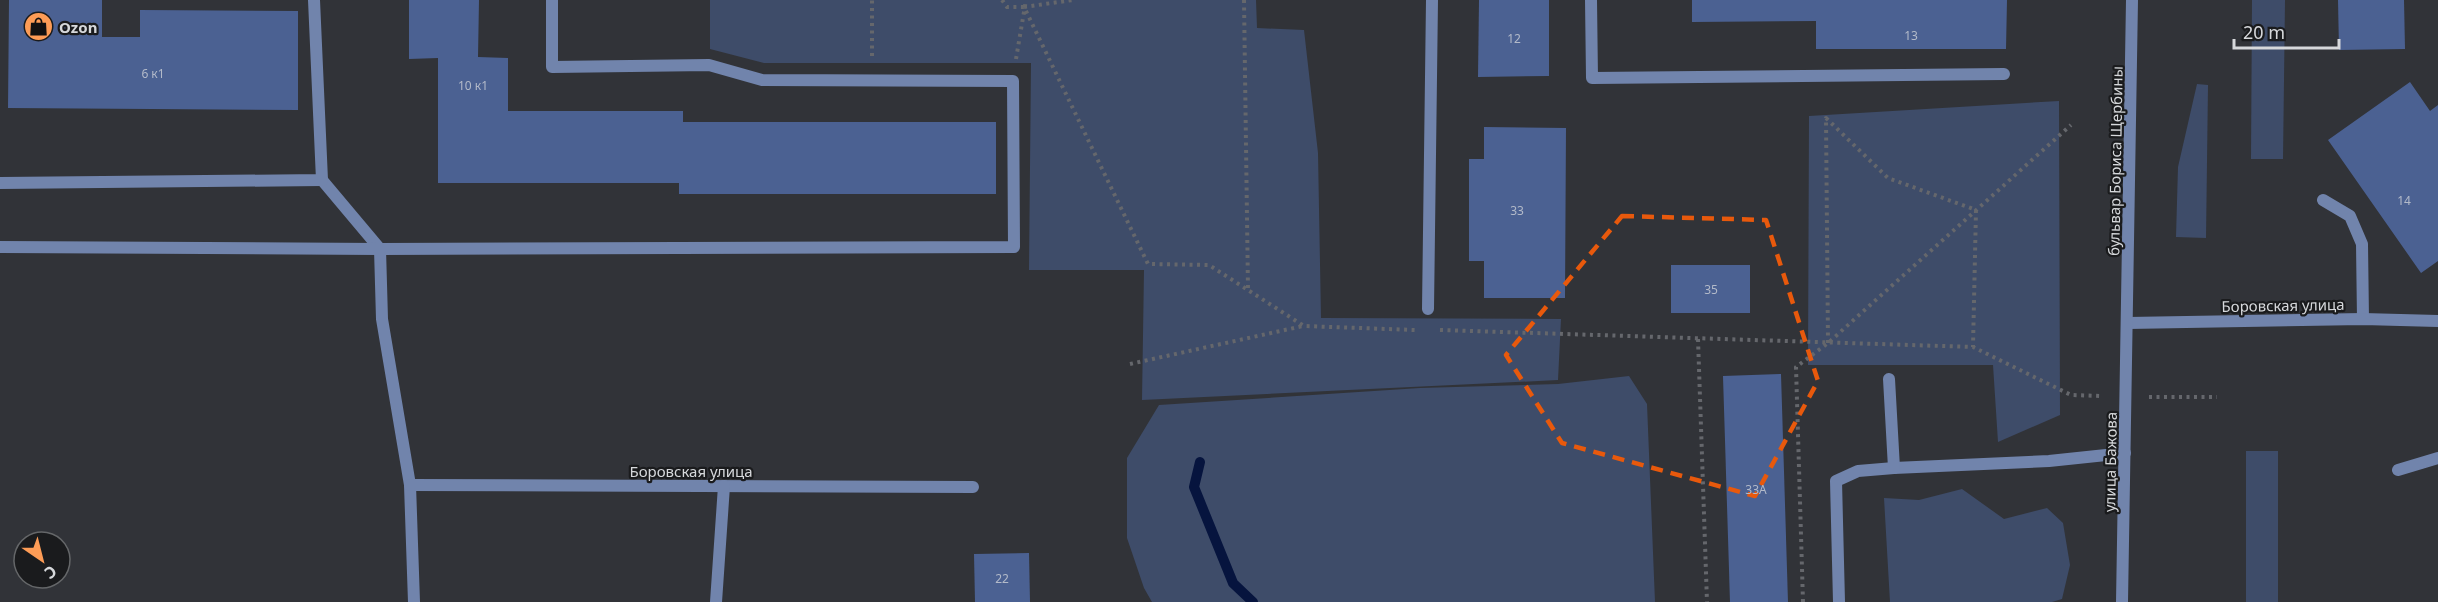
<svg xmlns="http://www.w3.org/2000/svg" width="2438" height="602" font-family="'Noto Sans',sans-serif">
<style>
.green{fill:#3e4c69}
.lines{fill:none;stroke-linecap:round;stroke-linejoin:round}
.stream{stroke:#06143e;stroke-width:10}
.building{fill:#4b6192}
.path{stroke:#65676c;stroke-width:4;stroke-dasharray:3 4.5;stroke-linecap:butt}
.service{stroke:#7184ac;stroke-width:12}
.minor{stroke:#7184ac;stroke-width:12}
.tertiary{stroke:#7184ac;stroke-width:12}
.marked{fill:none;stroke:#e8590c;stroke-width:4.5;stroke-dasharray:12 8;stroke-linejoin:round}
.labels{text-anchor:middle;dominant-baseline:central;stroke-width:4.5;stroke-linejoin:round;paint-order:stroke}
.number-label{font-size:12px;fill:#b3bac9}
.poi-label{font-size:15px;font-weight:bold;fill:#d6d8db;stroke:#1a1b1d;text-anchor:start}
.street-label{font-size:15px;fill:#d6d8db;stroke:#1a1b1d}
</style>
<rect width="100%" height="100%" fill="#313338"/>
<g class="green">
<polygon points="710,0 1256,0 1257,28 1304,30 1318,153 1321,318 1561,319 1558,380 1142,400 1144,270 1029,270 1031,63 764,63 710,49"/>
<polygon points="2252,0 2285,0 2283,159 2251,159"/>
<polygon points="2197,84 2208,85 2206,238 2176,237 2178,167"/>
<polygon points="2059,101 2060,415 1998,442 1993,365 1808,365 1809,116"/>
<polygon points="1629,376 1647,404 1655,602 1152,602 1144,588 1127,538 1127,458 1159,405 1420,388 1558,384"/>
<rect x="2246" y="451" width="32" height="151"/>
<polygon points="1962,489 2004,519 2047,508 2063,523 2070,565 2062,599 2052,602 1890,602 1884,498 1919,500"/>
</g>
<g class="lines">
<polyline class="stream" points="1200,462 1194,487 1233,583 1253,602"/>
</g>
<g class="building">
<polygon points="9,0 102,0 102,37 140,37 140,10 298,11 298,110 8,108"/>
<polygon points="409,0 479,0 478,57 508,58 508,111 683,111 683,122 996,122 996,194 679,194 679,183 438,183 438,58 409,59"/>
<polygon points="1479,0 1549,0 1549,76 1478,77"/>
<polygon points="1692,0 2007,0 2006,49 1816,49 1816,21 1692,22"/>
<polygon points="2338,0 2404,0 2405,49 2339,50"/>
<polygon points="2410,82 2430,111 2438,105 2438,261 2421,273 2328,140"/>
<polygon points="1484,127 1566,128 1565,298 1484,298 1484,261 1469,261 1469,159 1484,159"/>
<rect x="1671" y="265" width="79" height="48"/>
<polygon points="1781,374 1788,602 1730,602 1723,376"/>
<polygon points="1029,553 1030,602 975,602 974,554"/>
</g>
<g class="lines">
<g class="path">
<polyline points="1002,0 1007,7 1024,7 1148,264 1209,265 1304,326 1415,330"/>
<polyline points="1244,0 1248,290"/>
<polyline points="1024,7 1073,0"/>
<polyline points="872,56 872,0"/>
<polyline points="1016,59 1026,0"/>
<polyline points="1440,330 1973,347 2071,395 2102,396"/>
<polyline points="1698,339 1707,602"/>
<polyline points="1828,343 1826,118 1888,178 1976,210 1973,347"/>
<polyline points="1130,364 1303,326"/>
<polyline points="2149,397 2217,397"/>
<polyline points="1803,602 1796,367 1828,343 2071,125"/>
</g>
<g class="service">
<polyline points="1591,0 1592,78 2004,74"/>
<polyline points="322,180 380,249 382,319 410,485 414,602"/>
<polyline points="0,183 322,180 314,0"/>
<polyline points="2323,200 2350,216 2362,244 2363,319"/>
<polyline points="0,247 380,249 1014,247 1013,81 762,80 709,65 552,67 552,0"/>
<polyline points="1428,309 1432,0"/>
<polyline points="1894,468 2049,461 2125,453"/>
<polyline points="2398,470 2438,458"/>
<polyline points="1839,602 1836,481 1858,471 1894,468 1889,379"/>
</g>
<g class="minor">
<polyline points="2128,323 2363,319 2438,321"/>
<polyline points="410,485 973,487"/>
<polyline points="716,602 724,486"/>
</g>
<polyline class="tertiary" points="2122,602 2132,0"/>
</g>
<path class="marked" d="M 1622,216 L 1766,220 L 1818,381 L 1755,496 L 1562,443 L 1506,355 Z"/>
<defs>
<symbol id="shop-disc" viewBox="-11 -11 22 22"><circle r="9.5" fill="#fd9c56" stroke="#1a1b1d"/><path d="M-5-2.5h2.3a2.7 3.5 0 0 1 5.4 0H5L5.5 6h-11ZM-1.5-2.5h3a1.5 2.3 0 0 0-3 0Z" fill="#111"/></symbol>
</defs>
<g fill-rule="evenodd">
<use href="#shop-disc" x="22" y="10" width="33" height="33"/>
</g>
<g class="labels">
<g class="number-label">
<text x="1911" y="35">13</text>
<text x="1514" y="38">12</text>
<text x="153" y="73">6 к1</text>
<text x="473" y="85">10 к1</text>
<text x="2404" y="200">14</text>
<text x="1517" y="210">33</text>
<text x="1711" y="289">35</text>
<text x="1756" y="489">33А</text>
<text x="1002" y="578">22</text>
</g>
<g class="poi-label">
<text x="59" y="27">Ozon</text>
</g>
<g class="street-label">
<text transform="translate(2115 161) rotate(-89)">бульвар Бориса Щербины</text>
<text transform="translate(2283 305) rotate(-1)">Боровская улица</text>
<text transform="translate(2110 462) rotate(-89)">улица Бажова</text>
<text x="691" y="471">Боровская улица</text>
</g>
</g>
<g transform="translate(42 560) rotate(145)"><circle r="28" fill="#1a1b1d" stroke="#656769" stroke-width="1.5"/>
<path d="M0-4.5L10 22L0 15L-10 22Z" fill="#fd9c56"/>
<text y="-9" font-size="16" font-weight="bold" text-anchor="middle" fill="#d6d8db">С</text>
</g>
<path d="M2234 39v9h105v-9" fill="none" stroke="#d6d8db" stroke-width="3"/>
<text x="2243" y="39" font-size="18" fill="#d6d8db" stroke="#1a1b1d" stroke-width="4.5" paint-order="stroke">20 m</text>
</svg>
